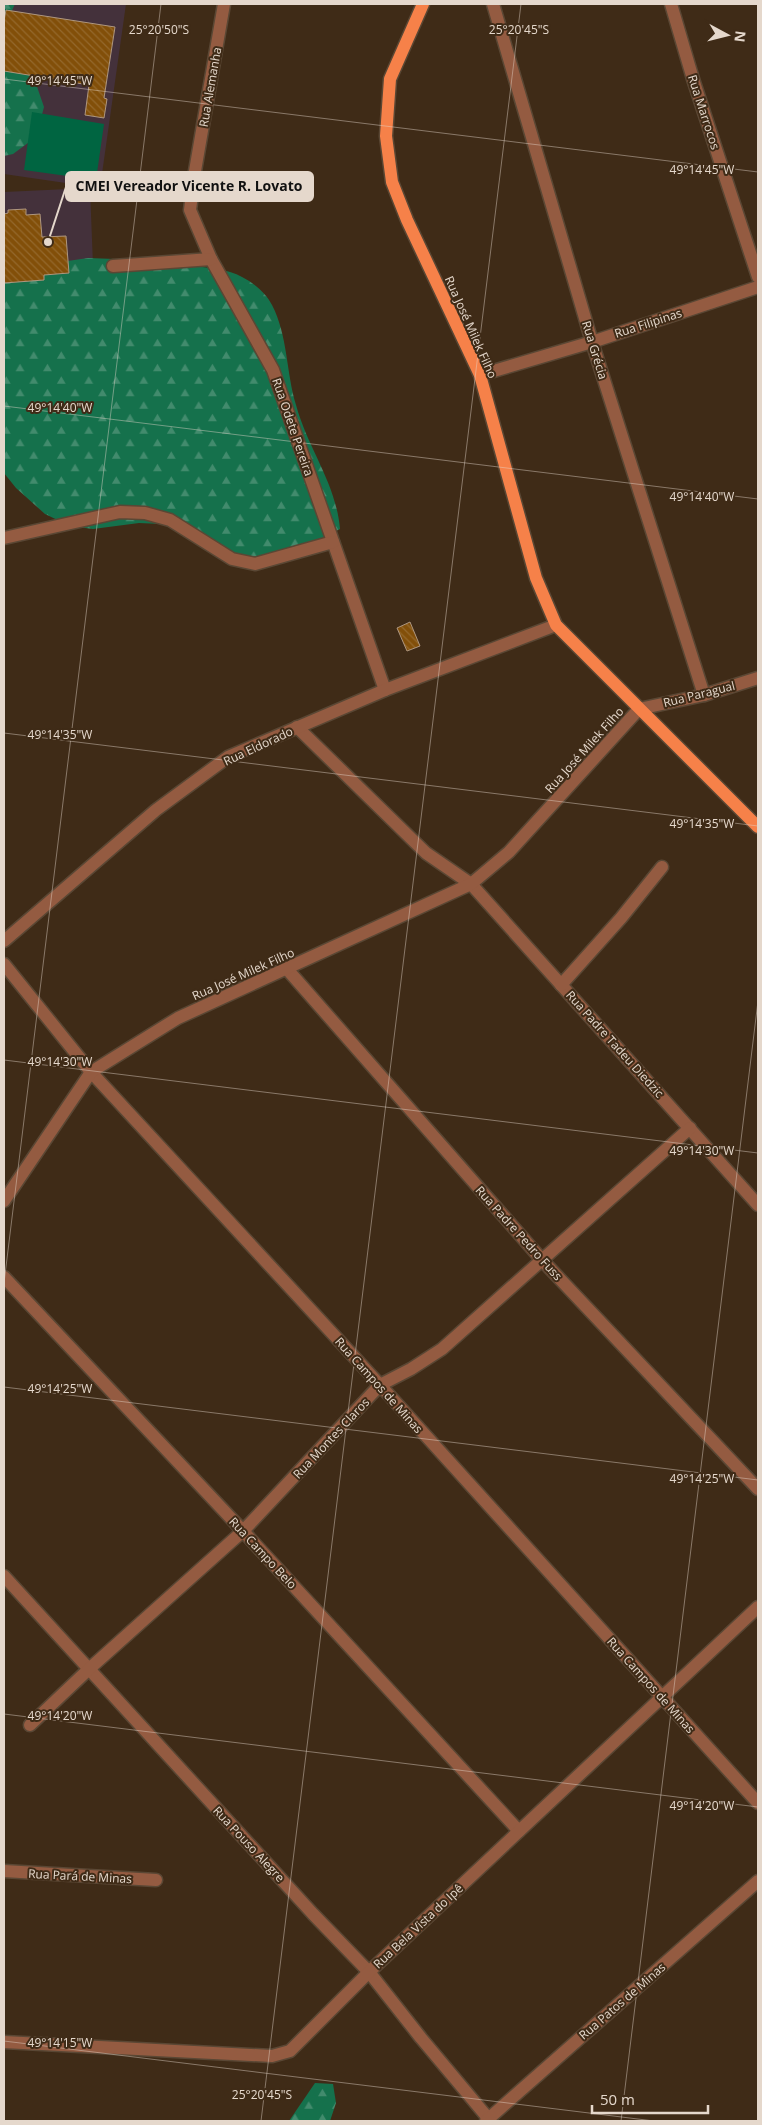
<svg xmlns="http://www.w3.org/2000/svg" width="762" height="2125" font-family="'Open Sans',sans-serif">
<style>
.education{fill:#44313b}
.forest{fill:url(#forest-firs)}
.pitch{fill:#006541}
.building{fill:url(#building-back-hatch);stroke:#ae967f}
.lines{fill:none;stroke-linecap:round;stroke-linejoin:round}
.minor-casing{stroke:#5a4734;stroke-width:15}
.major-casing{stroke:#5a4734;stroke-width:15}
.minor{stroke:#945b41;stroke-width:12}
.major{stroke:#f68149;stroke-width:12}
.ticks{fill:none;stroke:#e5d8cc;stroke-width:1;stroke-opacity:0.45}
.labels{text-anchor:middle;dominant-baseline:central;stroke-width:4;stroke-linejoin:round;paint-order:stroke}
.street-label{font-size:12px;fill:#e5d8cc;stroke:#3f2b17}
.ticks-label{font-size:12px;text-anchor:middle;fill:#e5d8cc;stroke:#3f2b17;stroke-width:4;stroke-linejoin:round;paint-order:stroke}
.leader{fill:none;stroke:#e5d8cc;stroke-width:2}
.callout-dot{fill:#e5d8cc;stroke:#3f2b17;stroke-width:2}
.callout{fill:#e5d8cc;stroke:#e5d8cc;stroke-width:2}
.callout-label{font-size:14px;text-anchor:middle;font-weight:bold;fill:#111}
</style>
<defs>
<pattern id="forest-firs" width="22" height="20" patternUnits="userSpaceOnUse" patternTransform="scale(1.25)"><rect width="22" height="20" fill="#15714c"/><path d="M5 1l3.5 6h-7zM16 11l3.5 6h-7z" fill="#428b6d"/></pattern>
<pattern id="building-back-hatch" width="6" height="6" patternUnits="userSpaceOnUse" patternTransform="scale(1.25)"><rect width="6" height="6" fill="#824f09"/><path d="M-1 5l2 2M0 0l6 6M5-1l2 2" fill="none" stroke="#94682c"/></pattern>
</defs>
<rect width="100%" height="100%" fill="#3f2b17"/>
<g class="education">
<polygon points="4,4 126,4 100,188 4,174"/>
<polygon points="90,188 94,291 4,296 4,192"/>
</g>
<g class="forest">
<polygon points="4,4 15,4 6,23 9,52 34,78 44,107 36,137 13,154 4,156"/>
<path d="M 88,258 C 124,259 159,261 194,266 C 210,268 228,269 242,277 C 254,283 266,293 272,305 C 288,336 286,372 296,405 C 308,449 336,483 340,529 L 310,544 L 253,561 L 161,524 L 139,523 L 93,529 L 70,526 L 45,514 L 16,488 L 4,473 L 4,280 L 61,262 Z"/>
<polygon points="315,2083 333,2084 336,2103 330,2121 289,2121"/>
</g>
<polygon class="pitch" points="32,112 104,124 96,180 24,170"/>
<g class="building">
<polygon points="6,10 115,27 104,98 107,99 104,118 85,115 89,85 4,71 4,21"/>
<polygon points="26,209 26,215 40,214 42,237 66,236 69,273 44,275 44,280 4,283 4,214 8,213 8,210"/>
<polygon points="410,622 420,646 407,651 397,628"/>
</g>
<g class="lines">
<defs>
<g id="minor">
<polyline points="224,4 195,171 190,210 211,259 273,370 385,690"/>
<polyline points="493,4 592,342 704,695"/>
<polyline points="671,4 693,79 758,277"/>
<polyline points="113,266 211,259"/>
<polyline points="480,375 592,342 758,287"/>
<polyline points="4,538 120,512 145,513 170,520 232,559 255,564 333,542"/>
<polyline points="297,727 426,853 471,884 758,1205"/>
<polyline points="4,941 156,810 228,757 385,690 556,625"/>
<polyline points="4,964 91,1072 380,1385 758,1803"/>
<polyline points="287,969 542,1260 758,1489"/>
<polyline points="561,985 621,918 662,867"/>
<polyline points="4,1201 91,1072 178,1018 471,884 509,852 639,709 704,695 758,678"/>
<polyline points="4,1277 243,1531 519,1831"/>
<polyline points="4,1576 313,1914 369,1972 421,2038 488,2118"/>
<polyline points="30,1725 89,1669 243,1531 380,1385 411,1369 442,1349 690,1128"/>
<polyline points="4,1871 156,1880"/>
<polyline points="4,2042 272,2056 290,2051 369,1972 758,1607"/>
<polyline points="486,2121 758,1881"/>
</g>
<polyline id="major" points="423,4 390,79 386,136 392,182 407,220 480,375 536,578 556,625 758,827"/>
</defs>
<use href="#minor" class="minor-casing"/>
<use href="#major" class="major-casing"/>
<use href="#minor" class="minor"/>
<use href="#major" class="major"/>
</g>
<path class="ticks" d="M 4,79 L 758,172M 4,406 L 758,499M 4,733 L 758,826M 4,1060 L 758,1153M 4,1283 L 161,4M 4,1387 L 758,1480M 4,1714 L 758,1807M 4,2041 L 654,2121M 261,2121 L 521,4M 621,2121 L 758,1001"/>
<g class="labels">
<g class="street-label">
<text transform="translate(210 87) rotate(-80)">Rua Alemanha</text>
<text transform="translate(704 112) rotate(72)">Rua Marrocos</text>
<text transform="translate(648 323) rotate(-18)">Rua Filipinas</text>
<text transform="translate(471 327) rotate(66)">Rua José Milek Filho</text>
<text transform="translate(595 350) rotate(73)">Rua Grécia</text>
<text transform="translate(293 427) rotate(71)">Rua Odete Pereira</text>
<text transform="translate(699 694) rotate(-14)">Rua Paragual</text>
<text transform="translate(258 746) rotate(-25)">Rua Eldorado</text>
<text transform="translate(584 750) rotate(-48)">Rua José Milek Filho</text>
<text transform="translate(243 974) rotate(-24)">Rua José Milek Filho</text>
<text transform="translate(615 1044) rotate(48)">Rua Padre Tadeu Diedzic</text>
<text transform="translate(519 1233) rotate(48)">Rua Padre Pedro Fuss</text>
<text transform="translate(379 1385) rotate(48)">Rua Campos de Minas</text>
<text transform="translate(331 1438) rotate(-47)">Rua Montes Claros</text>
<text transform="translate(263 1553) rotate(47)">Rua Campo Belo</text>
<text transform="translate(651 1685) rotate(48)">Rua Campos de Minas</text>
<text transform="translate(249 1844) rotate(47)">Rua Pouso Alegre</text>
<text transform="translate(80 1876) rotate(3)">Rua Pará de Minas</text>
<text transform="translate(418 1926) rotate(-43)">Rua Bela Vista do Ipê</text>
<text transform="translate(622 2001) rotate(-41)">Rua Patos de Minas</text>
</g>
</g>
<g class="ticks-label">
<text x="159" y="34">25°20'50"S</text>
<text x="519" y="34">25°20'45"S</text>
<text x="60" y="85">49°14'45"W</text>
<text x="702" y="174">49°14'45"W</text>
<text x="60" y="412">49°14'40"W</text>
<text x="702" y="501">49°14'40"W</text>
<text x="60" y="739">49°14'35"W</text>
<text x="702" y="828">49°14'35"W</text>
<text x="60" y="1066">49°14'30"W</text>
<text x="702" y="1155">49°14'30"W</text>
<text x="60" y="1393">49°14'25"W</text>
<text x="702" y="1483">49°14'25"W</text>
<text x="60" y="1720">49°14'20"W</text>
<text x="702" y="1810">49°14'20"W</text>
<text x="60" y="2047">49°14'15"W</text>
<text x="262" y="2099">25°20'45"S</text>
</g>
<path class="leader" d="M48 242L66 187"/>
<circle class="callout-dot" cx="48" cy="242" r="5"/>
<rect class="callout" x="66" y="172" width="247" height="29" rx="5"/>
<g class="callout-label">
<text x="189" y="191">CMEI Vereador Vicente R. Lovato</text>
</g>
<rect width="762" height="2125" fill="none" stroke="#e5d8cc" stroke-width="10"/>
<g transform="translate(727 35) rotate(97)" stroke="#3f2b17" stroke-width="4" paint-order="stroke">
<path d="M0-4L9 19L0 12L-9 19Z" fill="#e5d8cc"/>
<text y="-8" font-size="14" font-weight="bold" text-anchor="middle" fill="#e5d8cc">N</text>
</g>
<path d="M592 2105v8h116v-8" fill="none" stroke="#e5d8cc" stroke-width="2.5"/>
<text x="600" y="2105" font-size="15" fill="#e5d8cc" stroke="#3f2b17" stroke-width="4" paint-order="stroke">50 m</text>
</svg>
